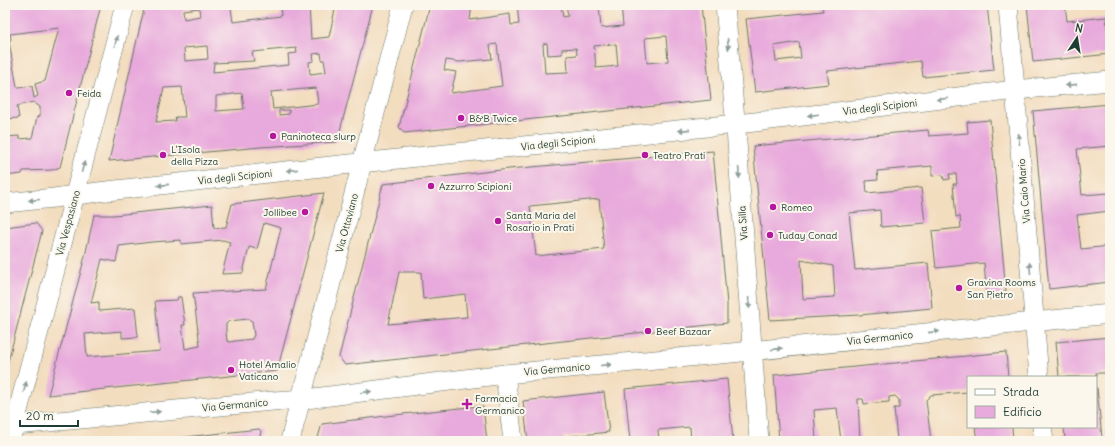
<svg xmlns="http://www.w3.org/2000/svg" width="1115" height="446" font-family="Delius,sans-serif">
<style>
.building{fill:#e8a9dc;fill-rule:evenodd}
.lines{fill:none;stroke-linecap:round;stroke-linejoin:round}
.street-casing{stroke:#697565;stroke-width:20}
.street{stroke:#fff;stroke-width:19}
.oneway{fill:#8f9e9a}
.poi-dot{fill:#b5179e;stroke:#fbf7ec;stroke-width:1.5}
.labels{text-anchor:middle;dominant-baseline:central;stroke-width:4;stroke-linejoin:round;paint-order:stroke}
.poi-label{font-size:10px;fill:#1f3d34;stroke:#fbf7ec;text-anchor:start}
.street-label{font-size:10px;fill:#1f3d34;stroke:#fbf7ec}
</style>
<rect width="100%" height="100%" fill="#fbf7ec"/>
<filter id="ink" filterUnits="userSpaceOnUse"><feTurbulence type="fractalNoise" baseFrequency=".025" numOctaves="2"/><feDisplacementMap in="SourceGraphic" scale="8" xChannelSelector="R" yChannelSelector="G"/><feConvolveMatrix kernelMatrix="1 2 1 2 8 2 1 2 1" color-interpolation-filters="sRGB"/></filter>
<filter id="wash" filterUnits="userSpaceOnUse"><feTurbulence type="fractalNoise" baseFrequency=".012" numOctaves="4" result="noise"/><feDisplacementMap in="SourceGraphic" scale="16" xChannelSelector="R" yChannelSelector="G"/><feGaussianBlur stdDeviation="0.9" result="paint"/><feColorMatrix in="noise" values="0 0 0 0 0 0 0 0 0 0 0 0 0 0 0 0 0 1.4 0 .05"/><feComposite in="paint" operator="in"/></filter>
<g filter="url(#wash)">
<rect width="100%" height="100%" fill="#f3ddbf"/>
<g id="blocks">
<g class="building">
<path d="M 5,5 L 101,5 L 60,167 L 52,170 L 23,171 L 22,174 L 5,176 L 5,137 L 19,136 L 19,139 L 32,138 L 37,117 L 40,116 L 40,107 L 33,102 L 17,106 L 19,118 L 5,119 ZM 59,28 L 45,81 L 35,84 L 38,96 L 34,98 L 32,86 L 17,87 L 9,42 L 11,39 L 10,34 Z"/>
<path d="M 145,5 L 244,5 L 244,6 L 231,8 L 233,22 L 281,16 L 280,5 L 309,5 L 311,39 L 329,37 L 336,5 L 373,5 L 337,142 L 261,147 L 109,161 ZM 199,8 L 200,16 L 184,19 L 183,10 ZM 207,46 L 208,59 L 185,61 L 184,48 ZM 296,48 L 297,53 L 288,54 L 289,65 L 213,72 L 214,63 L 254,61 L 252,52 ZM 321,53 L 322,60 L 324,60 L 326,72 L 310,74 L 309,62 L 314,61 L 313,54 ZM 182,87 L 185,117 L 175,117 L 176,121 L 156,122 L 164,88 ZM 316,88 L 318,104 L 273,109 L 271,92 ZM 242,93 L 244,109 L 216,111 L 216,96 ZM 279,110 L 289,110 L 289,114 L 279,115 Z"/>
<path d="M 430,5 L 472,5 L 470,20 L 510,14 L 511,25 L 519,24 L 517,5 L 561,5 L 563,17 L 568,16 L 566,5 L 599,5 L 601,28 L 623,26 L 621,5 L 701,5 L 711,100 L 404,133 L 399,127 ZM 666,36 L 668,61 L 647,63 L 645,38 ZM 547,43 L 548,55 L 562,54 L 562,49 L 576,48 L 577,55 L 567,56 L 568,72 L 545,73 L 543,44 ZM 497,44 L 502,86 L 451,93 L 456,72 L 444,70 L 446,60 L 459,62 L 492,59 L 490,45 ZM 616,44 L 618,66 L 596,68 L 594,46 Z"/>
<path d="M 822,5 L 987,5 L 994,70 L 923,77 L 921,61 L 827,71 L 829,84 L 755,92 L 746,19 L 823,11 ZM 799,42 L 801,58 L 776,61 L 774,46 Z"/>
<polygon points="1027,5 1065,5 1067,21 1106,17 1110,54 1033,62"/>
<polygon points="1110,104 1110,146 1077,149 1082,195 1110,193 1110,211 1077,215 1081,249 1110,246 1110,282 1049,289 1033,111"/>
<path d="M 990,120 L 1006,291 L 1001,292 L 1002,298 L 987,299 L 984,263 L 936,268 L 932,231 L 961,228 L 960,216 L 956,217 L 953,184 L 957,184 L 956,174 L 949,174 L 950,179 L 944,180 L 943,175 L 932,176 L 932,166 L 877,171 L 878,180 L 866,181 L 867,193 L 921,188 L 925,223 L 881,227 L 880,210 L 849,213 L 855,270 L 928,263 L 932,308 L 859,315 L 770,320 L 753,146 L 928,130 L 929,136 L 968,133 L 967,122 ZM 801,260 L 833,266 L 835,297 L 803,299 Z"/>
<path d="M 713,151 L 727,304 L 727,323 L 345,365 L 339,357 L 383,184 L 509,169 ZM 599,199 L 604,249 L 536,256 L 530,206 ZM 399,272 L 421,272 L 423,299 L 465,294 L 467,317 L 388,324 Z"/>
<path d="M 324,193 L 277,371 L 48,395 L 85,256 L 94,215 L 114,215 L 212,205 L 214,228 L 226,227 L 232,204 ZM 264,223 L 281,228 L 266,289 L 193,293 L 200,346 L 185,349 L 182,325 L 185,325 L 181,297 L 178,297 L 177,300 L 155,301 L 160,351 L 87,357 L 85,334 L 122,331 L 122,338 L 138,337 L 135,308 L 99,311 L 99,302 L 91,303 L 102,259 L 116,262 L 119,246 L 152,242 L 181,240 L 181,244 L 223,240 L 230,242 L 222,274 L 243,273 L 249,247 L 257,249 ZM 248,319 L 252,321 L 254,335 L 252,339 L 235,341 L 230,342 L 227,341 L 226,332 L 226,324 L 229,321 Z"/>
<polygon points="36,223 42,231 5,373 5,227"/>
<polygon points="1110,337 1110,377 1106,377 1106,373 1096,373 1096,377 1059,377 1056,342"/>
<polygon points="1006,352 1008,377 968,377 968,392 931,395 926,400 931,441 897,441 894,408 899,408 899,400 895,396 889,397 889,402 864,404 863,399 858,399 860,441 841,441 837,408 814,410 816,441 779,441 774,375"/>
<polygon points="727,379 733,441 691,441 690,427 658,430 659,441 630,441 625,389"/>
<polygon points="1096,388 1097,388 1102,438 1107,437 1106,431 1110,430 1110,441 1065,441 1064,427 1096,427"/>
<polygon points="604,392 609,432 563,437 564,441 528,441 523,401"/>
<polygon points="479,406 483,407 487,441 317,441 322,424 394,415"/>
<polygon points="975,427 1012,427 1013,441 977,441"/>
<polygon points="259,429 261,431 259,441 158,441 158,440"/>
</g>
</g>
</g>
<g filter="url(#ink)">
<use href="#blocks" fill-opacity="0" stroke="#697565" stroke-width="1"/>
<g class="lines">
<defs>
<g id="street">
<polyline points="725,5 737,142 759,441"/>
<polyline points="1008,5 1039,377"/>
<polyline points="5,203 54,198 98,192 331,166 755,122 1015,90 1110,81"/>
<polyline points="505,374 513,441"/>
<polyline points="5,426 273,401 306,399 505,374 731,353 1110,314"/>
<polyline points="1042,427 1044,441"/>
<polyline points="10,441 125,5"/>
<polyline points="290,441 403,5"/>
</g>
</defs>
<use href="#street" class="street-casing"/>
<use href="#street" class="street"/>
</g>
<defs><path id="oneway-solid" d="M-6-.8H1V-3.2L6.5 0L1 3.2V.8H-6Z"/></defs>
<g class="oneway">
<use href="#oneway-solid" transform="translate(116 41) rotate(-76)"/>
<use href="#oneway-solid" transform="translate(728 44) rotate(85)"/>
<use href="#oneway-solid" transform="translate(1071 85) rotate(174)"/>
<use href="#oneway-solid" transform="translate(942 99) rotate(173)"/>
<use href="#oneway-solid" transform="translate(813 115) rotate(173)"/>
<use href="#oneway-solid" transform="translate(684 130) rotate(174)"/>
<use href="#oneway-solid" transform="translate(1019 139) rotate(-95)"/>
<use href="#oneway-solid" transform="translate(83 167) rotate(-75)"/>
<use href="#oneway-solid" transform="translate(292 170) rotate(174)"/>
<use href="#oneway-solid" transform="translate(739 173) rotate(86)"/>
<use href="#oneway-solid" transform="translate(163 185) rotate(174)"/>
<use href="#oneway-solid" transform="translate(34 200) rotate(175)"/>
<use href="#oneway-solid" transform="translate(1030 268) rotate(-95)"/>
<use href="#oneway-solid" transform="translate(749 303) rotate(86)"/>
<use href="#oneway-solid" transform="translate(934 332) rotate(-6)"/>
<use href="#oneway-solid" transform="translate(777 349) rotate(-6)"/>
<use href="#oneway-solid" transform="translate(606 365) rotate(-5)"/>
<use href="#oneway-solid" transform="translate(25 387) rotate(-75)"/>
<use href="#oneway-solid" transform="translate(366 392) rotate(-7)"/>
<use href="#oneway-solid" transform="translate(155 412) rotate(-5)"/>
</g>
</g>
<g class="poi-dot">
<circle cx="69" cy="93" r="4"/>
<circle cx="461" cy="118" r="4"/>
<circle cx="273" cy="136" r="4"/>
<circle cx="163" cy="155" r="4"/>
<circle cx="645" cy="155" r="4"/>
<circle cx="431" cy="186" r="4"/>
<circle cx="773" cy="207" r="4"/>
<circle cx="305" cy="212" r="4"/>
<circle cx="498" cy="221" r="4"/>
<circle cx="770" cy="235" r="4"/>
<circle cx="959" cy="288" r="4"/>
<circle cx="648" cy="331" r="4"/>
<circle cx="231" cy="370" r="4"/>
<path d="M465 398h4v4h4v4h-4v4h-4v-4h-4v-4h4z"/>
</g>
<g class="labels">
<g class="poi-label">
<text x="77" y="93">Feida</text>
<text x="469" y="118">B&amp;B Twice</text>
<text x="281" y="136">Paninoteca slurp</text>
<text x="171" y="149">L’Isola<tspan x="171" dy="12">della Pizza</tspan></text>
<text x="653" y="155">Teatro Prati</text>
<text x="439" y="186">Azzurro Scipioni</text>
<text x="781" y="207">Romeo</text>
<text x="297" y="212" text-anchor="end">Jollibee</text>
<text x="506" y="215">Santa Maria del<tspan x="506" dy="12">Rosario in Prati</tspan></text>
<text x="778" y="235">Tuday Conad</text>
<text x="967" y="282">Gravina Rooms<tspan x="967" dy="12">San Pietro</tspan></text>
<text x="656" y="331">Beef Bazaar</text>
<text x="239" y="364">Hotel Amalio<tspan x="239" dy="12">Vaticano</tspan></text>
<text x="475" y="398">Farmacia<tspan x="475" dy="12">Germanico</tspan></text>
</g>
<g class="street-label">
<text transform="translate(880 107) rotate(-7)">Via degli Scipioni</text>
<text transform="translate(558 143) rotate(-6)">Via degli Scipioni</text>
<text transform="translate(235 177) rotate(-6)">Via degli Scipioni</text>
<text transform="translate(1024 191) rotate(-95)">Via Caio Mario</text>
<text transform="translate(68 223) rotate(-75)">Via Vespasiano</text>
<text transform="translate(347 223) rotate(-75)">Via Ottaviano</text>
<text transform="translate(743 223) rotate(-94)">Via Silla</text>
<text transform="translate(880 338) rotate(-6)">Via Germanico</text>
<text transform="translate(557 369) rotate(-5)">Via Germanico</text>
<text transform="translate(235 405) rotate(-5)">Via Germanico</text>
</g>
</g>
<rect width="1115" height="446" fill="none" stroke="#fbf7ec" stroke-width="20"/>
<rect x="967" y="376" width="130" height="52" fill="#fbf7ec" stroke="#a3ada2"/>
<rect x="975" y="389" width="20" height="6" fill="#ffffff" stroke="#a3ada2"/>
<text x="1003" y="396" font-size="12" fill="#1f3d34">Strada</text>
<rect x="975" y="406" width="20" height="12" fill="#e8a9dc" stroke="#a3ada2"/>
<text x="1003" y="416" font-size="12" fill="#1f3d34">Edificio</text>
<g transform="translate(1077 38) rotate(12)" stroke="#fbf7ec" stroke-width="3" paint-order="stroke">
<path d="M0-3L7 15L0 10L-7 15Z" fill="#1f3d34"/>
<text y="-6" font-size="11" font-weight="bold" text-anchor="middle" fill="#1f3d34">N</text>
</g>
<path d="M20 420v6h58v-6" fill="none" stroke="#1f3d34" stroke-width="2"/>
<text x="26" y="420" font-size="12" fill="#1f3d34" stroke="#fbf7ec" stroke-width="3" paint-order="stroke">20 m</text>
</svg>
